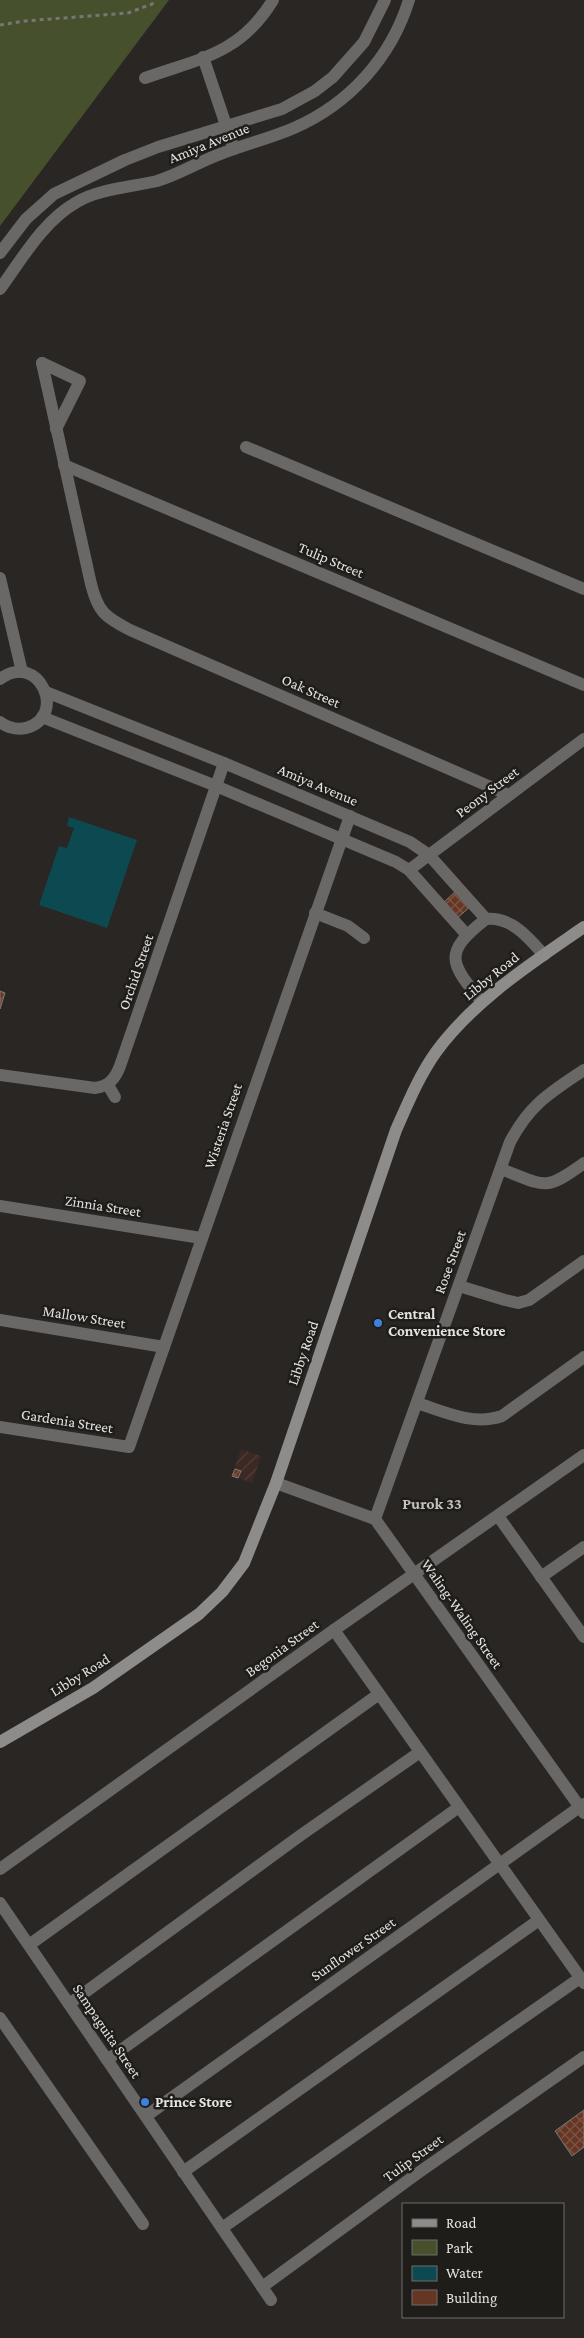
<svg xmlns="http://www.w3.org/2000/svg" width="584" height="2338" font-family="'Crimson Pro',serif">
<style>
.industrial{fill:url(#industrial-furrows)}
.green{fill:#47502d}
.water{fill:#0c4951}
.building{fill:url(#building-cross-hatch);stroke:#7d7977}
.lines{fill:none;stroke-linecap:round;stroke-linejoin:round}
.path{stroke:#787674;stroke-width:3;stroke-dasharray:4 4;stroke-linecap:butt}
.street{stroke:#696866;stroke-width:12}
.secondary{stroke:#8e8c8a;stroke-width:12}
.shop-dot{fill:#3f7fe0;stroke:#1f1d1a;stroke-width:2}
.labels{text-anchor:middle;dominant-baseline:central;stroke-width:5;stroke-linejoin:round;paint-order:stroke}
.street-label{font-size:15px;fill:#e4e3e1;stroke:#1f1d1a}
.poi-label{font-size:15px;font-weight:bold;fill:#e4e3e1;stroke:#1f1d1a;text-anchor:start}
.neighbourhood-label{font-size:16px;font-weight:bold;fill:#c5c2be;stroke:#1f1d1a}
</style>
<defs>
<pattern id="industrial-furrows" width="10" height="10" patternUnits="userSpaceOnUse" patternTransform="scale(1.25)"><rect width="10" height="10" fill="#3c2924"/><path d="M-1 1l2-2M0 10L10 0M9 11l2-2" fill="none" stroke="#4f3e39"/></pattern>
<pattern id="building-cross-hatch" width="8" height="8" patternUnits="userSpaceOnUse" patternTransform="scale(1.25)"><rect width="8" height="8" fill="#663625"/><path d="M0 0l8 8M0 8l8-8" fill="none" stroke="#7c5344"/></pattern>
</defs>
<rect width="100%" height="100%" fill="#292624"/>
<polygon class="industrial" points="241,1449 261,1456 252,1483 232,1476"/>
<polygon class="green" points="0,0 169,0 0,226"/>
<polygon class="water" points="69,817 137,840 107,928 39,905 59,846 67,848 74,828 67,826"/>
<g class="building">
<polygon points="457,890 471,906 456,919 442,904"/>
<polygon points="0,991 5,993 0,1009"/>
<polygon points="235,1469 241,1471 238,1478 232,1476"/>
<polygon points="584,2110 584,2147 572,2156 555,2131"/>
</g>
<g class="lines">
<polyline class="path" points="0,25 25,21 128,13 152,4 156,0"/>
<g class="street">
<polyline points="203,57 234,149"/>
<path d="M 145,78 C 201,58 240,54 273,0"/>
<polyline points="0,253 26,219 54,194 125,160 158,147 282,109 315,91 333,77 364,42 385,0"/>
<path d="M 0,289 C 22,259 43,221 77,202 C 98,189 132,187 157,181 C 180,174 200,161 223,153 C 246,144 271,138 294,128 C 349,104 391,58 409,0"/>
<path d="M 42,363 L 91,584 C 98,612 105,617 130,630 L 509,795"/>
<polyline points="42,363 80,381 56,429"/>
<polyline points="246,447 584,589"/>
<polyline points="64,465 584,685"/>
<polyline points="0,578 22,672"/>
<path d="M 0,679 C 38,650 69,716 26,728 C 16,730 8,728 0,722"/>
<polyline points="46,692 224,763 410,842 429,855 486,919"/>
<polyline points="42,717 216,786 396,862 409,870 466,934"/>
<polyline points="409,870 584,739"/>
<polyline points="315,913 348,926 364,938"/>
<path d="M 486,919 C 512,917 528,937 544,955"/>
<path d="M 482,1002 C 450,963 442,953 486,919"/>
<path d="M 0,1075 L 95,1088 C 109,1086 115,1079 120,1066 L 224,763"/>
<polyline points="108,1085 115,1097"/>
<path d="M 501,1169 C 546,1186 544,1192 584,1163"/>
<polyline points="0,1206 201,1238"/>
<polyline points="459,1286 505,1300 518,1303 529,1300 584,1261"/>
<polyline points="0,1320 164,1347"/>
<path d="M 417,1403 C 445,1412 473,1426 502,1416 L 584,1357"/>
<polyline points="0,1427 129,1447 350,816"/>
<polyline points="276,1483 375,1519 584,1813"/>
<polyline points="498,1516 584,1637"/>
<path d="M 375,1519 L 510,1142 C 530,1104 550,1093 584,1070"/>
<polyline points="541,1577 584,1547"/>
<polyline points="334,1630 584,1983"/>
<polyline points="0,1869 334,1630 584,1455"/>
<polyline points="0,1903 271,2300"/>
<polyline points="29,1945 379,1694"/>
<polyline points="69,2004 301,1835 420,1752"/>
<polyline points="0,2018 143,2224"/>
<polyline points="107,2060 459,1807"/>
<polyline points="146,2116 584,1804"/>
<polyline points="183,2172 539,1920"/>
<polyline points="222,2228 580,1978"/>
<polyline points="262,2287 418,2173 584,2057"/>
</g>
<path class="secondary" d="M 0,1742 L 93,1688 L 199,1614 L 222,1592 L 244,1563 L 276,1483 L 396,1130 C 408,1103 419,1076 436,1052 C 474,1000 532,963 584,927"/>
</g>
<g class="shop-dot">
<circle cx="378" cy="1323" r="5"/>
<circle cx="145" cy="2102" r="5"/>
</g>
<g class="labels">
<g class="street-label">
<text transform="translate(209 143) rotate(-22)">Amiya Avenue</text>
<text transform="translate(331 560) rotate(23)">Tulip Street</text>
<text transform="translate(311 691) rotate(24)">Oak Street</text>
<text transform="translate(318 785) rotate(23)">Amiya Avenue</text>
<text transform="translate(487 792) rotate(-37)">Peony Street</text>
<text transform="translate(136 972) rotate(-71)">Orchid Street</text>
<text transform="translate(491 976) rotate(-39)">Libby Road</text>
<text transform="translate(223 1126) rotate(-71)">Wisteria Street</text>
<text transform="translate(103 1206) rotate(9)">Zinnia Street</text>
<text transform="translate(450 1262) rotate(-70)">Rose Street</text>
<text transform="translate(84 1317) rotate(9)">Mallow Street</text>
<text transform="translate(303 1353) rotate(-71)">Libby Road</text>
<text transform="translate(67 1421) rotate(9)">Gardenia Street</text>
<text transform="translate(462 1614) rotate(55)">Waling-Waling Street</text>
<text transform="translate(282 1648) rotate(-36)">Begonia Street</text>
<text transform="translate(80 1675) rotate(-32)">Libby Road</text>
<text transform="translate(353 1949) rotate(-35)">Sunflower Street</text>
<text transform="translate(107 2031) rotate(56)">Sampaguita Street</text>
<text transform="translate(413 2158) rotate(-36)">Tulip Street</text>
</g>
<g class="poi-label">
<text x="388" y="1314">Central<tspan x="388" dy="17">Convenience Store</tspan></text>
<text x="155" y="2102">Prince Store</text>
</g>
<g class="neighbourhood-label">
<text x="432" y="1503">Purok 33</text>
</g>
</g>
<rect x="402" y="2203" width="162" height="115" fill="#1f1d1a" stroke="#6e6c6a"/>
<rect x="412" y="2219" width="25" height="8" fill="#8e8c8a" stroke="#6e6c6a"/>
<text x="446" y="2228" font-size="15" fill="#e4e3e1">Road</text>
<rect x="412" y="2240" width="25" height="15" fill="#47502d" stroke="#6e6c6a"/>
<text x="446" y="2253" font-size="15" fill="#e4e3e1">Park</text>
<rect x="412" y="2266" width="25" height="15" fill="#0c4951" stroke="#6e6c6a"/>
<text x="446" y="2278" font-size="15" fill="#e4e3e1">Water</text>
<rect x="412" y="2290" width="25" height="15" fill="#663625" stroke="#6e6c6a"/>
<text x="446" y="2303" font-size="15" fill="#e4e3e1">Building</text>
</svg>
